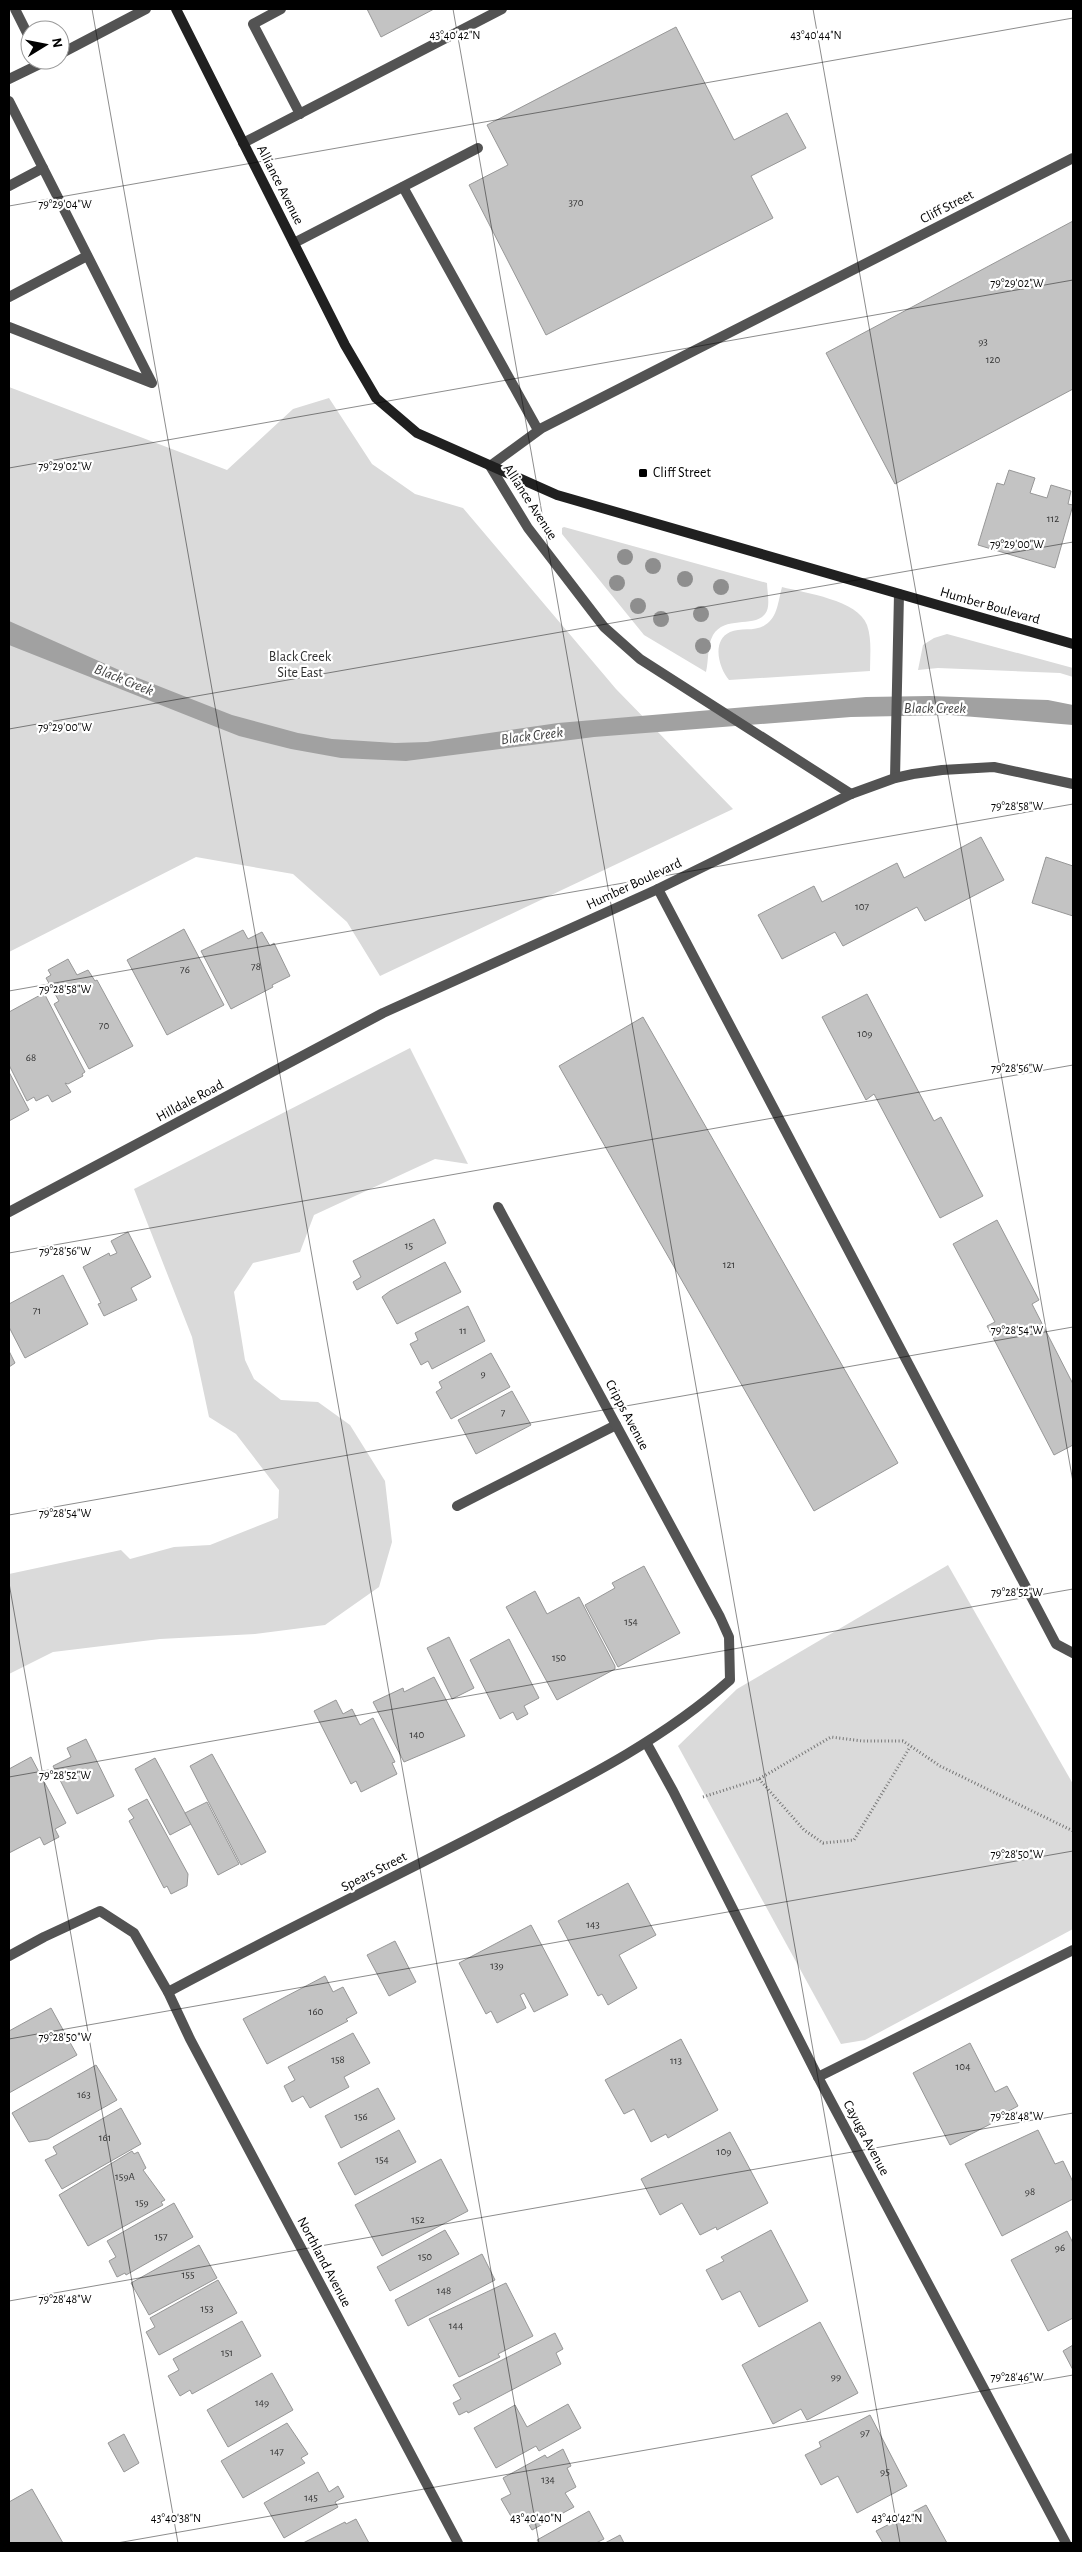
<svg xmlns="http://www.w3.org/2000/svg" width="1082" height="2552" font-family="'Alegreya Sans',sans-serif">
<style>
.green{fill:#dadada}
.water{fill:#a1a1a1}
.building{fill:#c3c3c3;stroke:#979797}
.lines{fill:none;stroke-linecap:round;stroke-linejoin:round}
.path{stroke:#757575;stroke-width:3;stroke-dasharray:1 2.5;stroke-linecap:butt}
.lane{stroke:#535353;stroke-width:10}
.street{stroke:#535353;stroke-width:10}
.secondary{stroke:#202020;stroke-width:10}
.tree{fill:#8e8e8e}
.ticks{fill:none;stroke:#000;stroke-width:1;stroke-opacity:0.45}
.poi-dot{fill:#000;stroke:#fff;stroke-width:2}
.labels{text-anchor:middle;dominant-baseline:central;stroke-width:4.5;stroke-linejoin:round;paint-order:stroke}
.number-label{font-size:11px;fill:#313131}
.street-label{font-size:14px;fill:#000;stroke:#fff}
.poi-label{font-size:14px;fill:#000;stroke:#fff;text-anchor:start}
.park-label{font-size:14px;fill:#313131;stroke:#fff}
.water-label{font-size:15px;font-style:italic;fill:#424242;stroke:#fff}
.ticks-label{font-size:12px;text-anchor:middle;fill:#000;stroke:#fff;stroke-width:4.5;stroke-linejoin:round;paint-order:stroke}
</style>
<rect width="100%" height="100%" fill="#fff"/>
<g class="green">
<polygon points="9,387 227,470 293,409 329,398 372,464 415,494 463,508 616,689 733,809 380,976 347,922 293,874 196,857 9,952"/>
<path d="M 564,527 L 767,583 C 767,591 771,607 765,614 C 754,628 725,615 713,635 C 707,646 709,659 706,672 L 644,635 L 562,534 L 562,528 Z"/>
<path d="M 782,587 C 805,593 858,600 867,625 C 872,639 870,656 870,671 L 729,680 C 719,668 711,641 730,632 C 740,627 755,632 765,625 C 778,617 778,601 782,587 Z"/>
<polygon points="947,634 1073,668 1073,677 1060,673 938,668 918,670 923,645 934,638"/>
<polygon points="410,1048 468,1164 435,1159 314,1215 300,1252 253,1263 234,1292 245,1360 254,1379 281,1400 318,1402 350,1425 385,1481 392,1542 379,1587 325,1625 255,1634 160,1639 53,1652 9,1674 9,1574 121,1550 130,1559 174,1547 210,1545 278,1518 279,1490 236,1434 209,1417 192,1337 134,1189"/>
<polygon points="948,1565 1073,1784 1073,1929 865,2040 841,2044 678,1746 737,1689"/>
</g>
<polygon class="water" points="9,621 128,674 232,715 298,733 332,739 395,743 427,742 558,723 866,697 930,696 1048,700 1073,705 1073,725 950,715 851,717 594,737 406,761 341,758 291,749 239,736 9,645"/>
<g class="building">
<polygon points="367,9 434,9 381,37"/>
<polygon points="676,27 734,140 787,113 806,148 751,176 773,218 546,335 469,185 508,165 487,125"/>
<polygon points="1073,221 1073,389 895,484 826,353"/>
<polygon points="1009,470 1035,478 1030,493 1047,498 1051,485 1071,491 1068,504 1073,505 1055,568 978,545 997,483 1004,485"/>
<polygon points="981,837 1004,880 925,921 917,907 843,946 835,932 782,959 758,915 814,886 822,902 897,863 904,878"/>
<polygon points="1046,857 1073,866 1073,916 1032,903"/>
<polygon points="184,929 224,1005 167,1035 127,960"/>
<polygon points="243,930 248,939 262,932 270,946 274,943 290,976 272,985 273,987 231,1009 201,951"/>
<polygon points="68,959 77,975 88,970 95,981 97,980 133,1046 89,1069 54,1004 59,1001 46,978 51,975 48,970"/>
<polygon points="44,993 85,1072 82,1074 83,1076 68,1084 65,1083 71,1092 52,1102 48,1095 36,1101 34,1097 27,1101 9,1065 9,1012"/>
<polygon points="867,994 934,1121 941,1117 983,1196 940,1218 874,1094 866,1100 822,1017"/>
<polygon points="643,1017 898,1463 814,1511 559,1066"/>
<polygon points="9,1072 29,1110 9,1121"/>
<polygon points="434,1219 446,1243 357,1290 353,1282 361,1277 353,1261"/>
<polygon points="997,1220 1039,1300 1032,1304 1073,1384 1073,1445 1054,1455 987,1326 995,1322 953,1244"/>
<polygon points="128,1232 151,1277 131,1288 137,1300 104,1316 98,1304 101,1303 83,1267 109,1253 110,1256 117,1253 111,1241"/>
<polygon points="445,1262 461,1292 397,1324 382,1297 390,1291"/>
<polygon points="63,1275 88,1324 25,1358 9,1327 9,1304"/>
<polygon points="468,1306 485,1341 432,1369 428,1361 421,1365 410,1344 418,1340 415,1333"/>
<polygon points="9,1351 15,1363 9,1367"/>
<polygon points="491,1353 510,1387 451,1419 436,1392 442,1388 439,1382"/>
<polygon points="512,1391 531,1425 476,1454 458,1420"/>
<polygon points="644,1566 680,1633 618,1667 585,1605 615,1588 612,1583"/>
<polygon points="535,1591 547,1614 579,1597 615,1666 615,1669 557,1700 506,1607"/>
<polygon points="449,1637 474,1688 452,1699 427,1648"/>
<polygon points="509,1639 539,1698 524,1706 528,1714 517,1720 513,1712 500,1719 470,1660"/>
<polygon points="434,1677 465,1736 404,1762 373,1702 403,1688 404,1692"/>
<polygon points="336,1700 343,1714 352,1709 360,1725 373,1718 395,1762 392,1763 397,1774 361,1792 356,1781 351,1784 314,1711"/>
<polygon points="86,1739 114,1796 77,1814 53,1766 71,1757 67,1748"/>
<polygon points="212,1754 266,1852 241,1865 190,1766"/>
<polygon points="31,1757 66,1823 55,1829 59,1837 44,1845 40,1837 9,1853 9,1769"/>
<polygon points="155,1758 191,1824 170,1835 135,1769"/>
<polygon points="147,1799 188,1874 187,1886 171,1894 167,1886 164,1888 129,1821 134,1818 128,1809"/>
<polygon points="207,1802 239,1864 218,1875 185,1813"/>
<polygon points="628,1883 656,1935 619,1955 637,1988 608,2005 602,1994 598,1996 558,1921"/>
<polygon points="531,1925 568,1995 534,2012 524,1993 520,1995 526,2008 497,2023 491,2011 486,2014 459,1963"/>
<polygon points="395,1941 416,1982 389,1996 367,1955"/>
<polygon points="325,1976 333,1992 343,1987 357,2013 346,2019 348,2021 267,2064 243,2019"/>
<polygon points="51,2008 77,2055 9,2093 9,2031"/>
<polygon points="353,2033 370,2063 344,2077 349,2087 310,2108 303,2096 292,2102 284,2086 295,2080 288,2067"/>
<polygon points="681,2039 718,2110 668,2138 666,2134 651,2142 634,2109 624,2114 605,2080"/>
<polygon points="970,2043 995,2092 1007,2086 1018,2106 1005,2113 1006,2116 950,2145 913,2073"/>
<polygon points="96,2065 117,2100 48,2139 29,2142 12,2113"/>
<polygon points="378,2088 395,2119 341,2148 325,2116"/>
<polygon points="121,2108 141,2144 62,2189 45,2160 57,2154 53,2147"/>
<polygon points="399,2130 416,2162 355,2195 338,2163"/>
<polygon points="1038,2130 1055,2164 1063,2161 1073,2182 1073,2199 1002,2236 965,2164"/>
<polygon points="730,2132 768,2203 717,2230 716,2227 700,2235 682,2203 660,2215 641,2179"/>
<polygon points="132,2151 134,2154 138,2152 146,2168 143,2170 165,2200 161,2202 163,2205 88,2246 59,2195"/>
<polygon points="441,2159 468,2211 382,2256 355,2205"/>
<polygon points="174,2203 193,2237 126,2275 125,2273 117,2277 109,2261 116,2257 107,2241"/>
<polygon points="445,2230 459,2254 390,2291 377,2267"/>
<polygon points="771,2230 808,2301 759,2327 740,2291 722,2300 706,2270 724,2261 721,2257"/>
<polygon points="1067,2231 1073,2243 1073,2318 1048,2331 1011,2260"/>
<polygon points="199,2245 217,2278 149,2315 131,2283"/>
<polygon points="482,2254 495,2280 408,2326 395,2300"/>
<polygon points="218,2280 237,2313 159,2355 146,2332 155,2327 150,2318"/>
<polygon points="506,2283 533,2336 498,2354 500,2357 459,2377 429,2319"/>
<polygon points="242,2321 261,2356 192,2394 190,2390 180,2396 168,2376 179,2370 173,2359"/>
<polygon points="820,2322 858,2393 807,2420 801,2409 773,2424 742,2365"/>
<polygon points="555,2333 563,2349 556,2353 561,2364 468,2413 467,2411 459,2415 453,2403 461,2399 453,2385"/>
<polygon points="1073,2345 1073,2370 1063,2351"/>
<polygon points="272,2373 293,2410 228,2447 207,2410"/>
<polygon points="568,2404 581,2428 539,2451 536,2446 496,2468 474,2428 515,2405 527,2427"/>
<polygon points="870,2415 907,2486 857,2513 838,2476 821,2485 805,2455 821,2447 819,2442"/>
<polygon points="287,2423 308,2454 301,2458 305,2463 243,2498 221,2461"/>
<polygon points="124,2434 139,2463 124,2472 108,2443"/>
<polygon points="563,2449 571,2466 567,2468 576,2487 565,2493 574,2507 532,2530 522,2512 512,2518 501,2499 511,2494 503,2478 545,2455 547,2458"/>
<polygon points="318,2472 329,2492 338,2486 344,2497 335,2502 338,2507 284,2538 264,2503"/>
<polygon points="32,2489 63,2543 9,2543 9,2502"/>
<polygon points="926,2505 947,2543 883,2543 876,2531"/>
<polygon points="589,2511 604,2539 596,2543 539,2543 537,2540"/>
<polygon points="356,2519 369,2543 303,2543 345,2522 346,2524"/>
<polygon points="620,2535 624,2543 605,2543"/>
</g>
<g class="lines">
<g class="path">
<polyline points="759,1779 804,1830 823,1843 854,1840 910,1747"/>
<polyline points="703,1797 759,1779 831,1737 862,1741 903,1741 940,1766 1073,1831"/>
</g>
<g class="lane">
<polyline points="15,9 30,39"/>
<polyline points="281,9 253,24 300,114"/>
<polyline points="60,54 146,9"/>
<polyline points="9,79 42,63"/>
<polyline points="9,101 152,383 9,327"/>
<polyline points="243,143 502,9"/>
<polyline points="9,186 43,168"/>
<polyline points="403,187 538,430"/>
<polyline points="294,243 478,148"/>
<polyline points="9,297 87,256"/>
<polyline points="658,889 1056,1644 1073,1653"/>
<polyline points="457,1506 616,1425"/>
<polyline points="818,2077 1073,1950"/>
</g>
<g class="street">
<polyline points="895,778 899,594"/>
<polyline points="851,794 640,659 604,627 528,528 490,466 542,428 1073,158"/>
<polyline points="9,1212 383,1013 658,889 851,794 895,778 913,774 942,770 994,767 1073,784"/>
<polyline points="647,1744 673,1791 818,2077 1066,2543"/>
<polyline points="9,1956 44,1937 100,1911 134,1933 168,1992 190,2039 458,2543"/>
<path d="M 168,1992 C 276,1934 387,1881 495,1825 C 578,1782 660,1742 730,1680 L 729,1637 L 720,1617 L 498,1207"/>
</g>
<polyline class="secondary" points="176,9 345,345 376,398 417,433 557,495 1073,644"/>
</g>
<g class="tree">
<circle cx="625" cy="557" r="8"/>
<circle cx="653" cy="566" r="8"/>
<circle cx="685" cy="579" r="8"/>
<circle cx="617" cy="583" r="8"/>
<circle cx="721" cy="587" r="8"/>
<circle cx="638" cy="606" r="8"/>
<circle cx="701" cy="614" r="8"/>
<circle cx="661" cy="619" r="8"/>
<circle cx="703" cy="646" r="8"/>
</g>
<path class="ticks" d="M 92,9 L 539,2543M 453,9 L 900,2543M 813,9 L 1073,1482M 9,206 L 1073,18M 9,468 L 1073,280M 9,729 L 1073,542M 9,991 L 1073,804M 9,1253 L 1073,1065M 9,1515 L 1073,1327M 9,1583 L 178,2543M 9,1777 L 1073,1589M 9,2039 L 1073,1851M 9,2301 L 1073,2113M 117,2543 L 1073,2375"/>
<rect class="poi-dot" x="638" y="468" width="10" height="10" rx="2.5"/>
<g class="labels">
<g class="number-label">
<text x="576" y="202">370</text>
<text x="983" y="341">93</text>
<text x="993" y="359">120</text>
<text x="1053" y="518">112</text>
<text x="862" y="906">107</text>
<text x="256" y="966">78</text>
<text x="185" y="969">76</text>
<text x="104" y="1025">70</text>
<text x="865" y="1033">109</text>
<text x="31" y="1057">68</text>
<text x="409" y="1245">15</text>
<text x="729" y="1264">121</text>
<text x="37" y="1310">71</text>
<text x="463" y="1330">11</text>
<text x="483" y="1373">9</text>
<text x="503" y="1412">7</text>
<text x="631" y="1621">154</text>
<text x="559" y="1657">150</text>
<text x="417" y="1734">140</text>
<text x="593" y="1924">143</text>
<text x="497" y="1965">139</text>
<text x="316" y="2011">160</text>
<text x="338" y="2059">158</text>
<text x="676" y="2060">113</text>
<text x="963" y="2066">104</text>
<text x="84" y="2094">163</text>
<text x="361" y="2116">156</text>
<text x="105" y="2137">161</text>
<text x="724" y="2151">109</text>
<text x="382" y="2159">154</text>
<text x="125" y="2176">159A</text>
<text x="1030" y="2191">98</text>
<text x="142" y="2202">159</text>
<text x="418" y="2219">152</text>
<text x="161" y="2236">157</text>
<text x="1060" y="2247">96</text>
<text x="425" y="2256">150</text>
<text x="188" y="2274">155</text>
<text x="444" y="2290">148</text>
<text x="207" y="2308">153</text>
<text x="456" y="2325">144</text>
<text x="227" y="2352">151</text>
<text x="836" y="2376">99</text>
<text x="262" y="2402">149</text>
<text x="865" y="2432">97</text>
<text x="277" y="2451">147</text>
<text x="885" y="2471">95</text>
<text x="548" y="2479">134</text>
<text x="311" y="2497">145</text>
</g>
<g class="street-label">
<text transform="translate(280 185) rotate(63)">Alliance Avenue</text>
<text transform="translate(947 207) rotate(-27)">Cliff Street</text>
<text transform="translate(530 502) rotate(57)">Alliance Avenue</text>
<text transform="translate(990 606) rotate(16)">Humber Boulevard</text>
<text transform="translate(634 884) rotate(-25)">Humber Boulevard</text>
<text transform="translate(190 1101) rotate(-28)">Hilldale Road</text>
<text transform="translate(627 1415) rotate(62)">Cripps Avenue</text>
<text transform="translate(374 1872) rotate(-27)">Spears Street</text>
<text transform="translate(866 2138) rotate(62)">Cayuga Avenue</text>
<text transform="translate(324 2262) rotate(62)">Northland Avenue</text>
</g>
<g class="poi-label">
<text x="653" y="473">Cliff Street</text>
</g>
<g class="park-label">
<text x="300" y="657">Black Creek<tspan x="300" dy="16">Site East</tspan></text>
</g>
<g class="water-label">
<text transform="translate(124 680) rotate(22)">Black Creek</text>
<text x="935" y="708">Black Creek</text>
<text transform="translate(532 736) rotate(-7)">Black Creek</text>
</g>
</g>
<g class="ticks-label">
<text x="816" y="39">43°40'44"N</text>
<text x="455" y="39">43°40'42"N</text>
<text x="65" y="208">79°29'04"W</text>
<text x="1017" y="287">79°29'02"W</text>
<text x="65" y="470">79°29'02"W</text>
<text x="1017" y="548">79°29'00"W</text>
<text x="65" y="731">79°29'00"W</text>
<text x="1017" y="810">79°28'58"W</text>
<text x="65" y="993">79°28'58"W</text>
<text x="1017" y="1072">79°28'56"W</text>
<text x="65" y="1255">79°28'56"W</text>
<text x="1017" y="1334">79°28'54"W</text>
<text x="65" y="1517">79°28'54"W</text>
<text x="1017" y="1596">79°28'52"W</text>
<text x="65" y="1779">79°28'52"W</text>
<text x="1017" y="1858">79°28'50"W</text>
<text x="65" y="2041">79°28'50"W</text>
<text x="1017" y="2120">79°28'48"W</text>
<text x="65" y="2303">79°28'48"W</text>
<text x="1017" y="2381">79°28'46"W</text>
<text x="176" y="2522">43°40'38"N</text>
<text x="536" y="2522">43°40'40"N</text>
<text x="897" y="2522">43°40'42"N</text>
</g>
<rect width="1082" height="2552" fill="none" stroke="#000000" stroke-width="20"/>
<g transform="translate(45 45) rotate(80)"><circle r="24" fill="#ffffff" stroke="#999999"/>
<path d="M0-4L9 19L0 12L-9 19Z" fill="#000000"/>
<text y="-8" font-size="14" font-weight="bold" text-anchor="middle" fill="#000000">N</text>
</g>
</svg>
